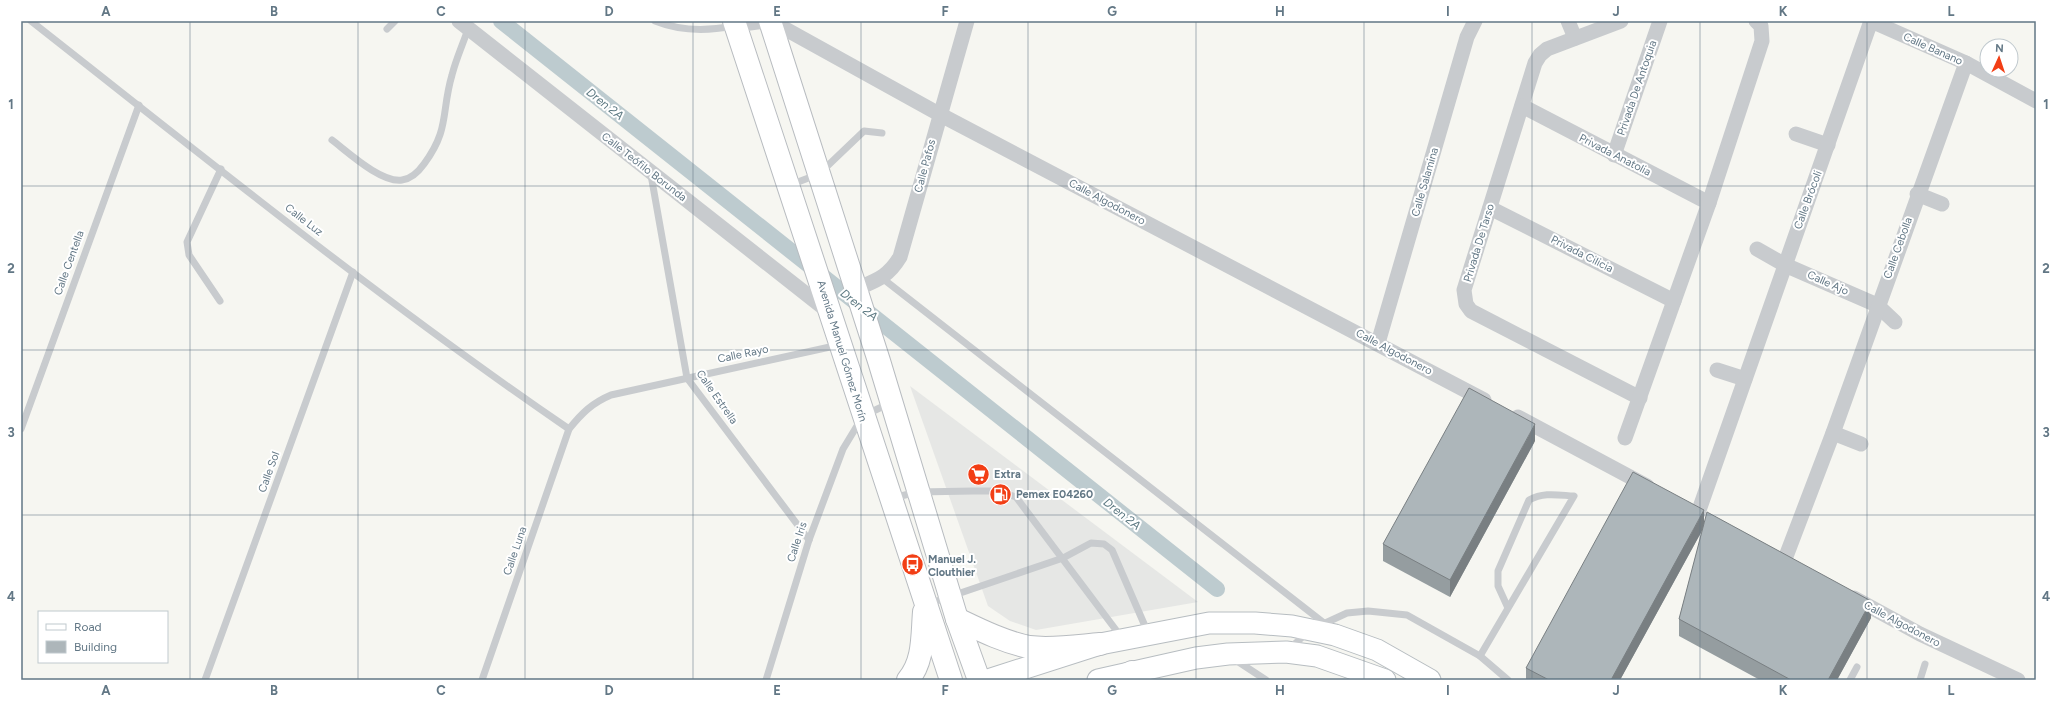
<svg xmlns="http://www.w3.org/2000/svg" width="2057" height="701" font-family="Figtree,sans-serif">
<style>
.built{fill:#e6e7e5}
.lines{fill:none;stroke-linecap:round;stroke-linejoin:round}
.canal{stroke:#bdcbcf;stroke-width:16}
.secondary-casing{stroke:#b7bdc1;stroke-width:23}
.primary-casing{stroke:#b8bcc0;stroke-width:24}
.lane{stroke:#c8cbce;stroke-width:7}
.street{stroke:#c8cbce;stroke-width:15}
.secondary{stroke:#fff;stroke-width:21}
.primary{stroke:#fff;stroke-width:22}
.wall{fill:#959da0}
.shaded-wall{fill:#797f82}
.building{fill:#adb6ba;stroke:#797f82}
.grid{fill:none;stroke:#627785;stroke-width:1;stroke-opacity:0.55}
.labels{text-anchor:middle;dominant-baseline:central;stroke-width:4;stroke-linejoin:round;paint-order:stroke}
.street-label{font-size:11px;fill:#627785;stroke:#fff}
.poi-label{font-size:11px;font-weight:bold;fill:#627785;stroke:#fff;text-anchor:start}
.water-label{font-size:12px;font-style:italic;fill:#5e7a83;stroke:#fff}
.neatline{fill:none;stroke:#627785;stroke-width:1.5}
.grid-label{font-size:13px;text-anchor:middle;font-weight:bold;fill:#627785}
</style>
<rect width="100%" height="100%" fill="#f6f6f1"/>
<polygon class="built" points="910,386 1198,602 1036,630 1010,621 988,606"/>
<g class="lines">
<polyline class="canal" points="501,21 1217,589"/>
<defs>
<g id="secondary">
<polyline points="988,680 1100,644 1209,623 1255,623 1292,626 1335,635 1377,650 1430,680"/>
<polyline points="1098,680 1196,658 1228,654 1286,652 1317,656 1385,680"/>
</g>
<g id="primary">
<polyline points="734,21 951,680"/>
<polyline points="770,21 879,361 957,619 979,680"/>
<path d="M 957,619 C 980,630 1004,642 1029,647 C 1052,650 1077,646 1100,644"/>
<path d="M 908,680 C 924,661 922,636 924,612"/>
<polyline points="1115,680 1132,672"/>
</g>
</defs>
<use href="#secondary" class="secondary-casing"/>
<use href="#primary" class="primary-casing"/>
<g class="lane">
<path d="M 31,21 C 208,160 383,302 569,429"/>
<path d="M 655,21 C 680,31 708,31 733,26"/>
<polyline points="387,29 395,21"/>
<path d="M 332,140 C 348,152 381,183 402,180 C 411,179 419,171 424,164 C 450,129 441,112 452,75 C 456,59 463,44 468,29"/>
<polyline points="651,175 687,378 809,540"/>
<polyline points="790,185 819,174 864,131 882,133"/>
<polyline points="882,278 1324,623"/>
<polyline points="220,301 189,255 187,242 221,169"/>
<polyline points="21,429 139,105"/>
<polyline points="892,498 918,492 973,491 998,491 1016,497 1122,638"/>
<polyline points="928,604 1063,558 1091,543 1104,544 1112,550 1148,633"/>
<polyline points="1321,625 1347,613 1368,611 1407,615 1480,656 1508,680"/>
<polyline points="1289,649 1307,633"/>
<path d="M 1480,656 L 1574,496 C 1557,495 1544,492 1529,500 L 1498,571 L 1498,586 L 1508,608"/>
<polyline points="1234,659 1266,680"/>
<polyline points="205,680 353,272"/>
<path d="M 482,680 L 569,429 C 582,413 592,403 611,395 L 839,345"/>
<polyline points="766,680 809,540 843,449 863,416 890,403"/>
<polyline points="1850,680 1857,667"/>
<polyline points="1920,680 1925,664"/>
</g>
<g class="street">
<polyline points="459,21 829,312"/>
<polyline points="771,21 939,114 1484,400"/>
<polyline points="1568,21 1575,38"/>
<polyline points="1621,21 1547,49 1540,55 1535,63 1464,290 1466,304 1471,311 1640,398"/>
<polyline points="735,25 766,21"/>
<polyline points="1522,106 1709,203"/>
<polyline points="1796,134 1828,145"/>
<polyline points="1614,155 1660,21"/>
<polyline points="1917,194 1942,204"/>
<polyline points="1490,208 1674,301"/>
<polyline points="1757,249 1785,265 1877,305 1895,322"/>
<path d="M 856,289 C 877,280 888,277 900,257 L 967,21"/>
<polyline points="1378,343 1467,37 1475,21"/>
<polyline points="1717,370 1745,379"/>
<polyline points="1518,417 1647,486"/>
<polyline points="1833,433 1861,444"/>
<polyline points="1625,438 1709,203 1762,41 1761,26 1756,21"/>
<polyline points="1698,513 1871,21 1966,63 2036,101"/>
<polyline points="1785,559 1833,433 1966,63"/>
<polyline points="1854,598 1920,634 2018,680"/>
</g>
<use href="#secondary" class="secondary"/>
<use href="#primary" class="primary"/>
</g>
<g class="wall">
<polygon points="1535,441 1450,597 1383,561 1383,544"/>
<polygon points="1704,526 1871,618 1837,680 1760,680 1679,636 1679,619 1703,529 1620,680 1526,680 1526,668"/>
</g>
<g class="shaded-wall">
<polygon points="1535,424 1535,441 1450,597 1450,580"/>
<polygon points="1704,510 1704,527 1620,680 1611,680"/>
<polygon points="1871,601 1871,618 1837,680 1828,680"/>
</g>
<g class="building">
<polygon points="1469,388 1535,424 1450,580 1383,544"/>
<polygon points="1633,472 1704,510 1611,680 1549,680 1526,668"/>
<polygon points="1707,512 1871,601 1828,680 1791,680 1679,619"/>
</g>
<path class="grid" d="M 190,21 L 190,680M 358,21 L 358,680M 525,21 L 525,680M 693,21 L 693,680M 861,21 L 861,680M 1028,21 L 1028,680M 1196,21 L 1196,680M 1364,21 L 1364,680M 1532,21 L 1532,680M 1700,21 L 1700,680M 1867,21 L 1867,680M 21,186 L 2036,186M 21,350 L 2036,350M 21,515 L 2036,515"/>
<defs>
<symbol id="supermarket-disc" viewBox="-11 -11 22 22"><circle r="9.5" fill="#f23e15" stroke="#fff"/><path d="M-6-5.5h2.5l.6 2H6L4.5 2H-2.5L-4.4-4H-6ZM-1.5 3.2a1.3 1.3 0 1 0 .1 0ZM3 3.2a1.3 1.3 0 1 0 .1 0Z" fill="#fff"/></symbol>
<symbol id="fuel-disc" viewBox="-11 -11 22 22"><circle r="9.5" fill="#f23e15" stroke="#fff"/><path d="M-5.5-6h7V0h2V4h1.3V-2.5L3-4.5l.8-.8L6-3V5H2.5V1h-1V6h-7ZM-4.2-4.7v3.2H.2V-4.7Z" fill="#fff"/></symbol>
<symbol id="bus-disc" viewBox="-11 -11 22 22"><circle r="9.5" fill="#f23e15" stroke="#fff"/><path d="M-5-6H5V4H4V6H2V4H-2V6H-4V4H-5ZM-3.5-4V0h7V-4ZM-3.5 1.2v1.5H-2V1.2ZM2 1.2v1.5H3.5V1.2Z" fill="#fff"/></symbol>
</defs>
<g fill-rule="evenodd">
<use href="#supermarket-disc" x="966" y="462" width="25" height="25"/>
<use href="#fuel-disc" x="988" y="482" width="25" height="25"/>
<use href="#bus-disc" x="900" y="552" width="25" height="25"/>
</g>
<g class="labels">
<g class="street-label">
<text transform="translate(1933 49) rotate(24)">Calle Banano</text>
<text transform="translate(1637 88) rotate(-71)">Privada De Antoquia</text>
<text transform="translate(1615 155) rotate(27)">Privada Anatolia</text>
<text transform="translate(925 166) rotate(-75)">Calle Pafos</text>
<text transform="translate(644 167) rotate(38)">Calle Teófilo Borunda</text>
<text transform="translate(1425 182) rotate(-74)">Calle Salamina</text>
<text transform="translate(1808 200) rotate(-70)">Calle Brócoli</text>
<text transform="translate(1107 202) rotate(28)">Calle Algodonero</text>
<text transform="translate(304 220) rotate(38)">Calle Luz</text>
<text transform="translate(1479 243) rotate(-73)">Privada De Tarso</text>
<text transform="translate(1898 248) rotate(-70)">Calle Cebolla</text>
<text transform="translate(1582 254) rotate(27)">Privada Cilicia</text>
<text transform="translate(69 263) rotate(-70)">Calle Centella</text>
<text transform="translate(1828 283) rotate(24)">Calle Ajo</text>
<text transform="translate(842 351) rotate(73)">Avenida Manuel Gómez Morín</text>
<text transform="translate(1394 352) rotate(28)">Calle Algodonero</text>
<text transform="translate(743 354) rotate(-12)">Calle Rayo</text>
<text transform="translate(717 397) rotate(55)">Calle Estrella</text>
<text transform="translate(269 472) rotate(-70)">Calle Sol</text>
<text transform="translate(797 542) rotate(-72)">Calle Iris</text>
<text transform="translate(515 551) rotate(-71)">Calle Luna</text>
<text transform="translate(1902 624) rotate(28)">Calle Algodonero</text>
</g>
<g class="poi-label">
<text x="994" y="474">Extra</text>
<text x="1016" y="494">Pemex E04260</text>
<text x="928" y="559">Manuel J.<tspan x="928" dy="13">Clouthier</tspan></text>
</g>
<g class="water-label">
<text transform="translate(605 104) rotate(38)">Dren 2A</text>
<text transform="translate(859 305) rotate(38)">Dren 2A</text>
<text transform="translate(1122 514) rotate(38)">Dren 2A</text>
</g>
</g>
<rect width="2057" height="701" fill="none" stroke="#ffffff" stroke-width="44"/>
<rect x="38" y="611" width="130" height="52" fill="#ffffff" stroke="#c0c9ce"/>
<rect x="46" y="624" width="20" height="6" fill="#ffffff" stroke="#c0c9ce"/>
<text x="74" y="631" font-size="12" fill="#627785">Road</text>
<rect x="46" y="641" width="20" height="12" fill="#adb6ba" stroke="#c0c9ce"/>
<text x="74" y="651" font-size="12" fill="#627785">Building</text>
<g transform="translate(1999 58) rotate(3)"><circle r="19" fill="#ffffff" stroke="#c0c9ce"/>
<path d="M0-3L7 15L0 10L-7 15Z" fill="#f23e15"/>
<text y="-6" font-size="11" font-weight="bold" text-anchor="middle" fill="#627785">N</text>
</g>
<rect x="22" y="22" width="2013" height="657" class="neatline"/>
<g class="grid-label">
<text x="106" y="16">A</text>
<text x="274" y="16">B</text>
<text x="441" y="16">C</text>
<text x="609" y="16">D</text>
<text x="777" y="16">E</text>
<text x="945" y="16">F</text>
<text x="1112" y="16">G</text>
<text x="1280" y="16">H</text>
<text x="1448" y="16">I</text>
<text x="1616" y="16">J</text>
<text x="1783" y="16">K</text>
<text x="1951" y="16">L</text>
<text x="11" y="109">1</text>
<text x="2046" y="109">1</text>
<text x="11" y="273">2</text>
<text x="2046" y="273">2</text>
<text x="11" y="437">3</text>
<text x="2046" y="437">3</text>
<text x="11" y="601">4</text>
<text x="2046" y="601">4</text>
<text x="106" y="695">A</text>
<text x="274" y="695">B</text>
<text x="441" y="695">C</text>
<text x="609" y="695">D</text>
<text x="777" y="695">E</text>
<text x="945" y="695">F</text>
<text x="1112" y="695">G</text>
<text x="1280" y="695">H</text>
<text x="1448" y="695">I</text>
<text x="1616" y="695">J</text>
<text x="1783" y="695">K</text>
<text x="1951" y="695">L</text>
</g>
</svg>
